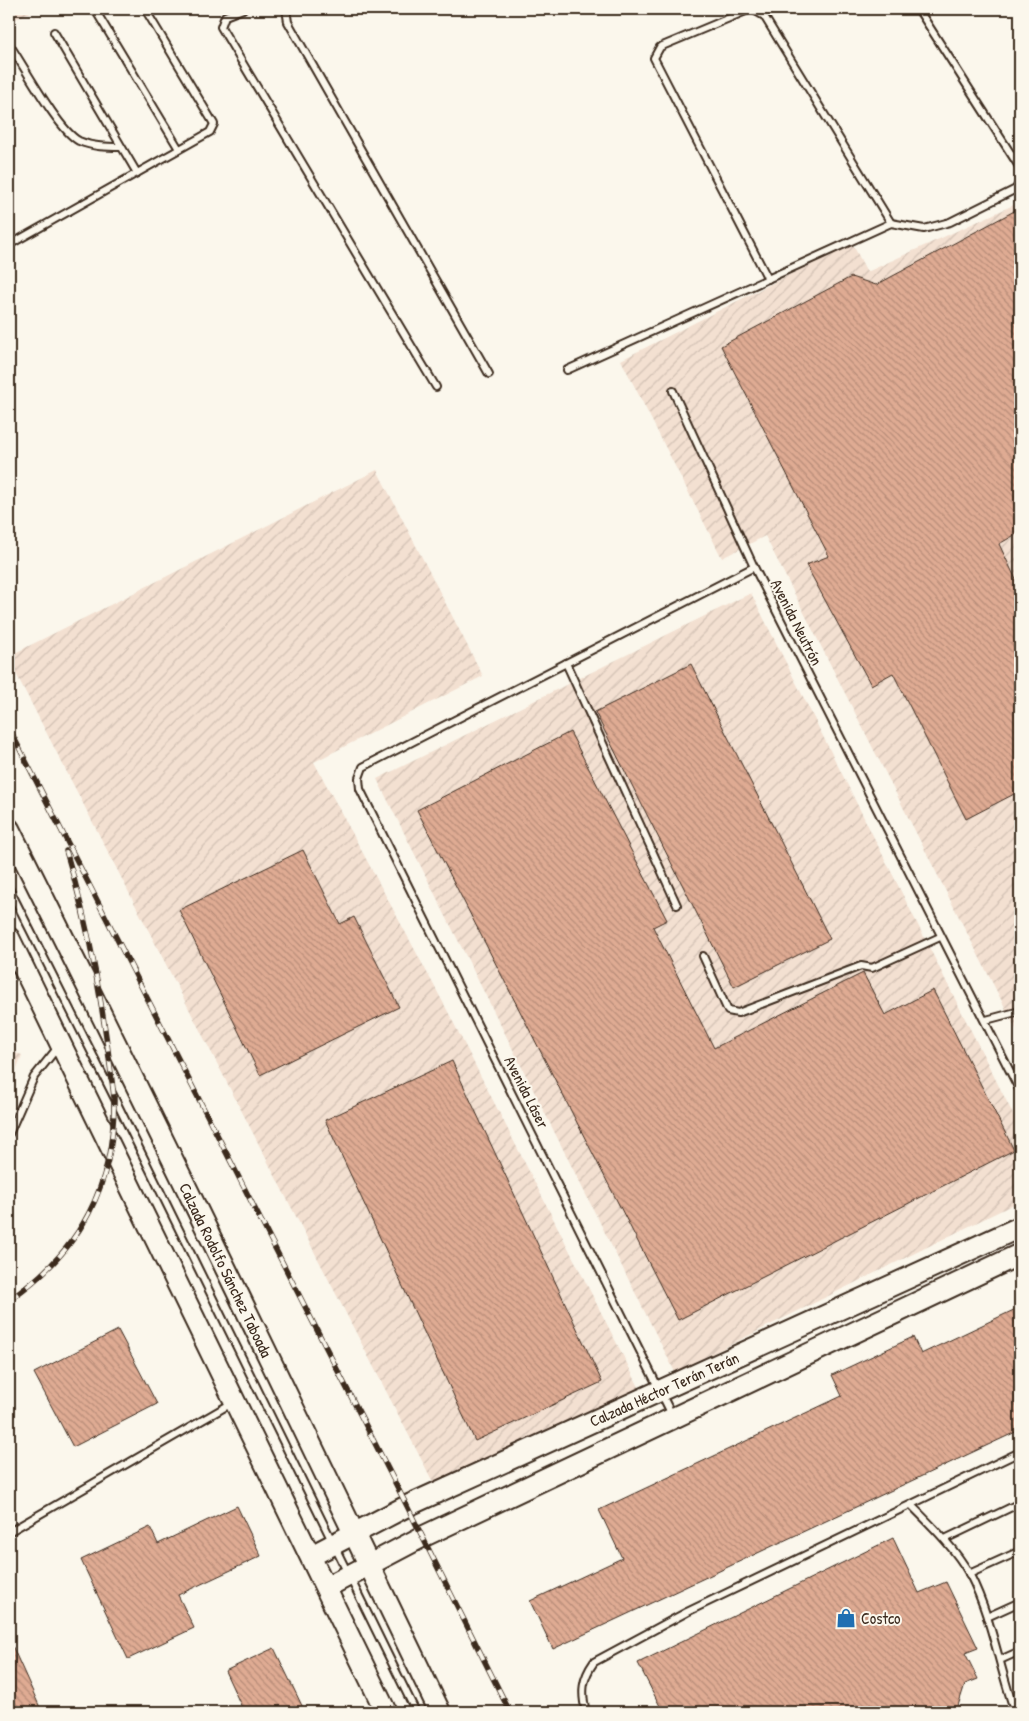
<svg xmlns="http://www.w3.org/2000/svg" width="1029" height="1721" font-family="'Patrick Hand',sans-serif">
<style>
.industrial{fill:url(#industrial-furrows)}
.building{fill:url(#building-back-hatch);stroke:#3b2a1e}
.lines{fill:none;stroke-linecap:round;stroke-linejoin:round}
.service-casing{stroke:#3b2a1e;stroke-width:10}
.primary-casing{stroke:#3b2a1e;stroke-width:24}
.service{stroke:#fbf7ec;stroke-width:6}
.primary{stroke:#fbf7ec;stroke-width:20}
.rail-casing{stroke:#3b2a1e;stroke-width:5.5}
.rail{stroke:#fbf7ec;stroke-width:4;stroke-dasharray:11;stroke-linecap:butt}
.labels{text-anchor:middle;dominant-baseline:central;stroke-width:4;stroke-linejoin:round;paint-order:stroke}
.street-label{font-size:16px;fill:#3b2a1e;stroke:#fbf7ec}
.poi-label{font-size:16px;fill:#3b2a1e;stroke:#fbf7ec;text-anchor:start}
</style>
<defs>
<pattern id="industrial-furrows" width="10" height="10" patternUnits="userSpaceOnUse" patternTransform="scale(1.25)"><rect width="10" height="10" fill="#f3e0d1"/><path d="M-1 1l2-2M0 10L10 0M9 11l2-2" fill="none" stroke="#d1c0b3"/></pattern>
<pattern id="building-back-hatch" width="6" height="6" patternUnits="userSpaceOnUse" patternTransform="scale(1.25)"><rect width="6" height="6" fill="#dfab93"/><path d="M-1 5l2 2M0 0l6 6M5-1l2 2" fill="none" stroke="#b68b77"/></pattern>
</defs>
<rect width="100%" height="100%" fill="#fbf7ec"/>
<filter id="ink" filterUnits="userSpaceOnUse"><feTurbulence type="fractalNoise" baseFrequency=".02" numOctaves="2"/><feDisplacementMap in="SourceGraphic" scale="10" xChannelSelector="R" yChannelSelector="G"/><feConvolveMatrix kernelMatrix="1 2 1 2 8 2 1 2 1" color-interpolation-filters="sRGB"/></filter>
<g filter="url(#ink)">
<g class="industrial">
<polygon points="9,9 37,9 9,22"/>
<polygon points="1020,202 1020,1037 765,536 722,558 621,360 852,243 867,272"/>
<polygon points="377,470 483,676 314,762 445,1006 640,1389 434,1484 9,660 9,656"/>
<polygon points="751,593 1020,1128 1020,1201 675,1372 377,779"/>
<polygon points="9,1051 22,1055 9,1089"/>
</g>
<g class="building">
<polygon points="1020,208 1020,532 999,544 1020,588 1020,791 966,819 893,673 871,685 806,565 829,556 721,346 851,277 876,285"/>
<polygon points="691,664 830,939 734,987 595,712"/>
<polygon points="570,732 667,920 653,927 714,1048 863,973 885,1015 933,990 1014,1150 678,1320 417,810"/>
<polygon points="303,850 340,924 354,917 399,1007 260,1075 179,910"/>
<polygon points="452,1061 602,1382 475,1441 325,1120"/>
<polygon points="1020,1307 1020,1430 553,1649 530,1601 622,1558 599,1510 842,1396 832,1375 913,1337 921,1354"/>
<polygon points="118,1330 157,1404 73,1447 34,1373"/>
<polygon points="237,1506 261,1556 178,1595 194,1628 128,1659 81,1560 150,1527 158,1544"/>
<polygon points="893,1538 919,1593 946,1582 978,1648 965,1653 978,1679 965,1684 956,1712 663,1712 638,1663"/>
<polygon points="9,1639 42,1712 9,1712"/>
<polygon points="274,1648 305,1712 244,1712 225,1671"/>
</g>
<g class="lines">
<defs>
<g id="service">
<polyline points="243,9 225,16 221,27 436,387"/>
<polyline points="286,9 288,22 489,374"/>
<polyline points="751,9 660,47 654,58 768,279"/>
<polyline points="752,9 764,16 891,223"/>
<polyline points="918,9 1020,168 1020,174"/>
<polyline points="97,13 179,149"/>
<polyline points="54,32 137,173"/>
<path d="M 11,47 C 25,68 59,131 79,141 C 93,147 107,147 121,147"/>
<polyline points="9,245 210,132 214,124 145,9"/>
<polyline points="567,370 891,223 924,229 950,222 1016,189 1020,181"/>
<polyline points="673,391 754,567 1020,1091"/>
<polyline points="566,663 677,905"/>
<polyline points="9,888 114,1097 416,1712"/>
<polyline points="703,956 728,1011 738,1013 861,966 872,968 940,937"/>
<polyline points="986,1020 1020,1011"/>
<polyline points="9,1134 34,1077 58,1047"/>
<polyline points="672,1415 360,789 359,778 363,767 754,567"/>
<path d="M 911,1505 C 932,1526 955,1548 970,1575 C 992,1618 999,1667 1015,1712"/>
<polyline points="9,1532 232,1403"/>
<polyline points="945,1539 1020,1503"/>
<polyline points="969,1574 1020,1551"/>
<polyline points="987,1617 1020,1602"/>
<polyline points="1000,1660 1020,1651"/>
<polyline points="1013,1707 1020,1703"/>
<path d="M 586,1712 C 581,1692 582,1679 594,1662 L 687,1612 L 1020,1452"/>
</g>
<g id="primary">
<path d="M 9,829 C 156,1122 298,1417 440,1712"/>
<polyline points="9,938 386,1712"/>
<polyline points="311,1556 407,1506 1020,1227"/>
<polyline points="327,1587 422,1537 1020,1254"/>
</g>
</defs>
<use href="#service" class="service-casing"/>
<use href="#primary" class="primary-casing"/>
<use href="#service" class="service"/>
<use href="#primary" class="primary"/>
<defs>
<g id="rail">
<polyline points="9,728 407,1506 510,1712"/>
<path d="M 9,1300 C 81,1251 115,1185 114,1097 C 104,1013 91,932 66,851"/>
</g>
</defs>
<use href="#rail" class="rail-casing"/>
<use href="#rail" class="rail"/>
</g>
</g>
<defs>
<symbol id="shop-bare" viewBox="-9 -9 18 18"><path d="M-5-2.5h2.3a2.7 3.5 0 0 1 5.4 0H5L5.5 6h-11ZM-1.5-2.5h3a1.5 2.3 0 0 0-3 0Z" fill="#1f6fb2" stroke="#fbf7ec" stroke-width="2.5" paint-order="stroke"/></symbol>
</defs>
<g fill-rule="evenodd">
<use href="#shop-bare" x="832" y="1604" width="28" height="28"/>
</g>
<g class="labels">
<g class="street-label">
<text transform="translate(797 622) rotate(63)">Avenida Neutrón</text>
<text transform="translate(527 1092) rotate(63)">Avenida Láser</text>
<text transform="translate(226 1270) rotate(64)">Calzada Rodolfo Sánchez Taboada</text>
<text transform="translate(664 1389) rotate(-24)">Calzada Héctor Terán Terán</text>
</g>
<g class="poi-label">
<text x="861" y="1618">Costco</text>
</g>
</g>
<rect width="1029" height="1721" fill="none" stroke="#fbf7ec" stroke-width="30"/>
<rect x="15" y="15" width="999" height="1691" fill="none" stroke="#3b2a1e" stroke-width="2" filter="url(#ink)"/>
</svg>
